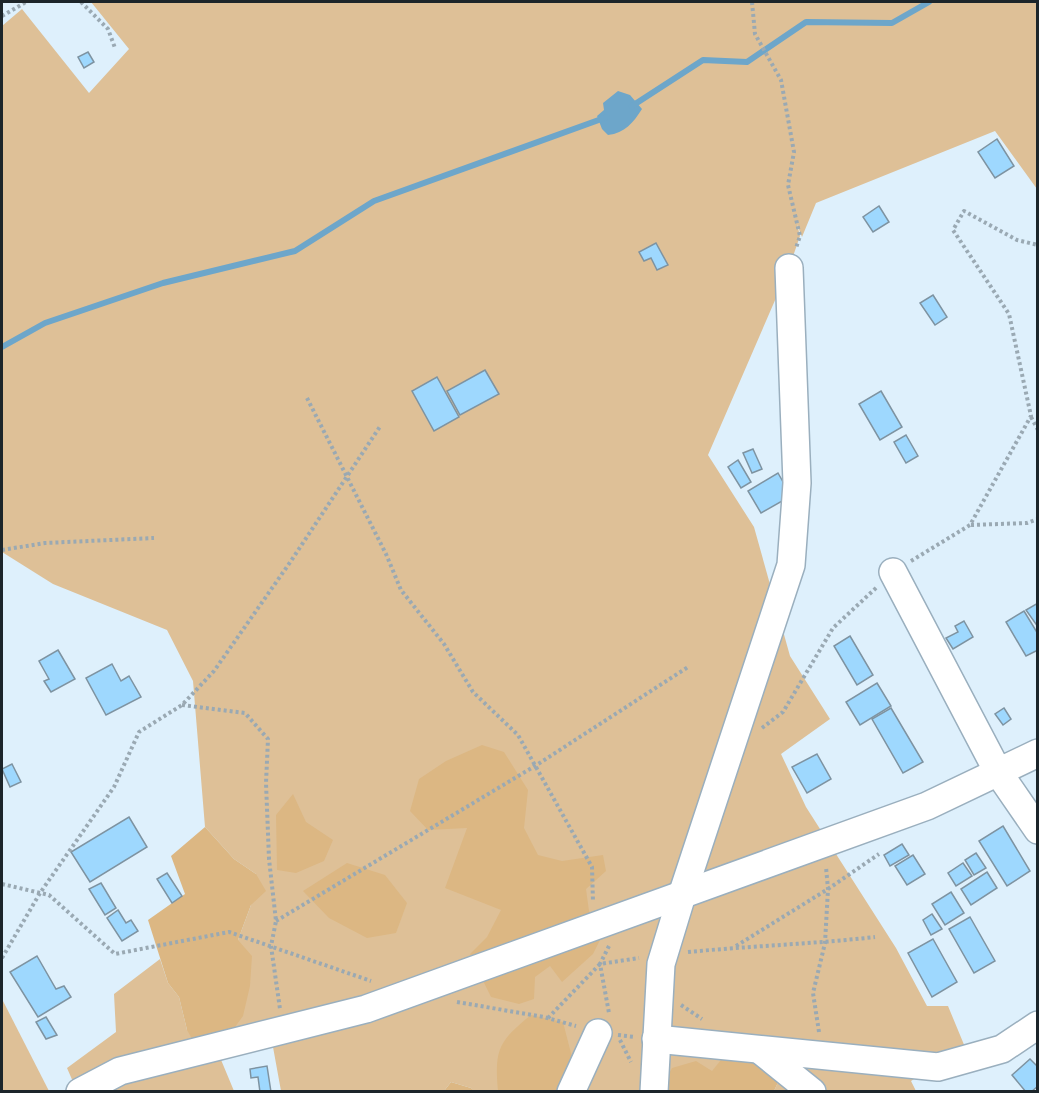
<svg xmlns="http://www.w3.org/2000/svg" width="1039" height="1093" font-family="Barlow,sans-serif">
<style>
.green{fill:#dec097}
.forest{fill:#dcb783}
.water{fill:#6da6ca}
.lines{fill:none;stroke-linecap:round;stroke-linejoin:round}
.stream{stroke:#6da6ca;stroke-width:6}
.building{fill:#9ed8fe;stroke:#7e93a1;stroke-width:1.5}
.minor-casing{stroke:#9aafbe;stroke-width:30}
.path{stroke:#9aa9b3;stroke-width:4;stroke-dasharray:3 3;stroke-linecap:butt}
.minor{stroke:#fff;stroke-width:27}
</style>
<rect width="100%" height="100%" fill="#def0fc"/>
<g class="green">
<polygon points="91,2 1037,2 1037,189 995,131 816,203 802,237 797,224 800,236 789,268 708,455 754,527 790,656 830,719 781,754 806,807 896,948 927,1006 948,1006 965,1047 911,1081 916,1091 774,1091 781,1076 712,1071 661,1086 650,1091 474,1092 471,1088 451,1082 444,1091 281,1091 273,1047 219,1055 234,1091 77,1091 67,1068 116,1032 114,994 160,959 168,983 179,997 187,1030 238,940 251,905 256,874 234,859 205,827 193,681 167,630 53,584 2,552 2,26 22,9 89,93 129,49"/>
<polygon points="2,1001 3,1001 49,1091 2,1091"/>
</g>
<g class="forest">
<polygon points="482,745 504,752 528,790 524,828 538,855 562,861 603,855 606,871 586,889 589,911 603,934 593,954 562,982 550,966 535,977 534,999 519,1004 491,997 470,954 487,937 501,910 445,888 467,828 428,830 410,811 419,779 446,761"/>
<polygon points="293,794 306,822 333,840 324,861 296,873 277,870 276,815"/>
<polygon points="205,827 234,859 256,874 266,891 251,905 238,940 252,956 250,986 243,1016 222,1045 199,1051 187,1030 179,997 168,983 148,920 185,894 171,856"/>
<polygon points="347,863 385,875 407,903 396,933 367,938 329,918 303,891"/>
<path d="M 531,1015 L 563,1022 L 573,1061 L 560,1091 L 498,1091 C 494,1049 499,1041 531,1015 Z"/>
<polygon points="754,1049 781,1076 774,1091 650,1092 662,1086 672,1068 696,1061 712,1071 725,1055"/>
<polygon points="451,1082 471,1088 474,1091 444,1091"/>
</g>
<path class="water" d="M 618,91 L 630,95 L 642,109 C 633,123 625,133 608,135 L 602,129 L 597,116 L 604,110 L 603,103 Z"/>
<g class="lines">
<g class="stream">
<polyline points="632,106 703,60 747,62 806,22 892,23 929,2"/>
<polyline points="2,347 45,323 163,283 295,251 374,201 607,117"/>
</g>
</g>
<g class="building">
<polygon points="88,52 94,62 84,68 78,57"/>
<polygon points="997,139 1014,166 995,178 978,152"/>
<polygon points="879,206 889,222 873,232 863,217"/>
<polygon points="656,243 668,265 657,270 651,258 644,261 639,252"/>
<polygon points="933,295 947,317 935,325 920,303"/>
<polygon points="485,370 499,394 460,415 447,391"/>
<polygon points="437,377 459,417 434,431 412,391"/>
<polygon points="881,391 902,427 880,440 859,404"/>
<polygon points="906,435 918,456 906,463 894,442"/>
<polygon points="753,449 762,469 752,473 743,453"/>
<polygon points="738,460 751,482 741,488 728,467"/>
<polygon points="778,473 791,496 761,513 748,491"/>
<polygon points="1038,603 1038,627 1026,610"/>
<polygon points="1024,611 1038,634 1038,650 1026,656 1006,622"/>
<polygon points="964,621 973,637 953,649 946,638 958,632 955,626"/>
<polygon points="850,636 873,675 857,685 834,646"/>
<polygon points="58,650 75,679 51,692 44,681 49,679 39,661"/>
<polygon points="112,664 121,681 129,676 141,697 106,715 86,678"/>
<polygon points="877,683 891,706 860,725 846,702"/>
<polygon points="891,708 923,762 903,773 872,719"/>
<polygon points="1004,708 1011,719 1003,725 995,714"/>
<polygon points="817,754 831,779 807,793 792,767"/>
<polygon points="12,764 21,782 10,787 2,769"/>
<polygon points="129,817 147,847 90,882 71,852"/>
<polygon points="1003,826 1030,871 1007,886 979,841"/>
<polygon points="902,844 909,855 890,866 884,855"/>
<polygon points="976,853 986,868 974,875 965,860"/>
<polygon points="913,855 925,874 907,885 895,866"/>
<polygon points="963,863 972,876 956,886 948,873"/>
<polygon points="987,872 997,888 971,905 961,889"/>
<polygon points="167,873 182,896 172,903 157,879"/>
<polygon points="101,883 116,908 105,915 89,889"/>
<polygon points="951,892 964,913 945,925 932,904"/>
<polygon points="118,910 126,923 131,920 138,931 122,941 107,918"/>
<polygon points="932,914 942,929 931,935 923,920"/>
<polygon points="970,917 995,961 974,973 949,929"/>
<polygon points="933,939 957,982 932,997 908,953"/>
<polygon points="37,956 56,989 64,986 71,997 38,1017 10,972"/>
<polygon points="46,1017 57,1035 46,1039 36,1022"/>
<polygon points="1030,1059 1038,1067 1038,1086 1031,1092 1026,1092 1012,1075"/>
<polygon points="267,1066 271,1092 260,1092 258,1077 251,1078 250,1069"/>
</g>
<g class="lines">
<defs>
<g id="minor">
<polyline points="893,572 998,772 1038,830"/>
<polyline points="656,1039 938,1067 1002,1049 1038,1025"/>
<polyline points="760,1050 812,1092"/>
<polyline points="80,1092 120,1071 366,1009 927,806 1038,753"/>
<polyline points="571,1092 598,1033"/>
<polyline points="654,1092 661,964 682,895 791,565 797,483 789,268"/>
</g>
</defs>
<use href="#minor" class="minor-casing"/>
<g class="path">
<polyline points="81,2 108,29 115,48"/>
<polyline points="752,2 755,34 781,80 794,152 788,185 800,236 796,248"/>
<polyline points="2,16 26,2"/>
<polyline points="307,398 386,554 401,590 444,644 473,692 518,735 592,867 593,902"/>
<polyline points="1031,417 1038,430"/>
<polyline points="971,525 1027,523 1038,519"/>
<polyline points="2,550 45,543 154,538"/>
<polyline points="911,561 970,525 1031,416 1009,314 953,230 964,211 1017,240 1038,245"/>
<polyline points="182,705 245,713 268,739 266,783 269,859 276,921 271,946 280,1009"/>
<polyline points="762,728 783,712 833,628 877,587"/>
<polyline points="2,884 49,895 115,954 229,932 371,981"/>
<polyline points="276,921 535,766 688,667"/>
<polyline points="609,946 600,964 609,1013"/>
<polyline points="736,946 828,889 879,854"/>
<path d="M 688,952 C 750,946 813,944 875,937"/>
<polyline points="2,958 40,893 114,787 139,732 182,705 214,671 291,561 381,425"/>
<polyline points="457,1002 544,1017 576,1026"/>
<polyline points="681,1005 702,1019"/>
<polyline points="548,1018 600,964 639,958"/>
<polyline points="819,1032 813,993 825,943 828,889 826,867"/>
<polyline points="618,1035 635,1037"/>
<polyline points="620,1040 631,1062"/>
</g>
<use href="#minor" class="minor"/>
</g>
<rect width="1039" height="1093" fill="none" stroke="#1c252a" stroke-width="6"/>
</svg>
